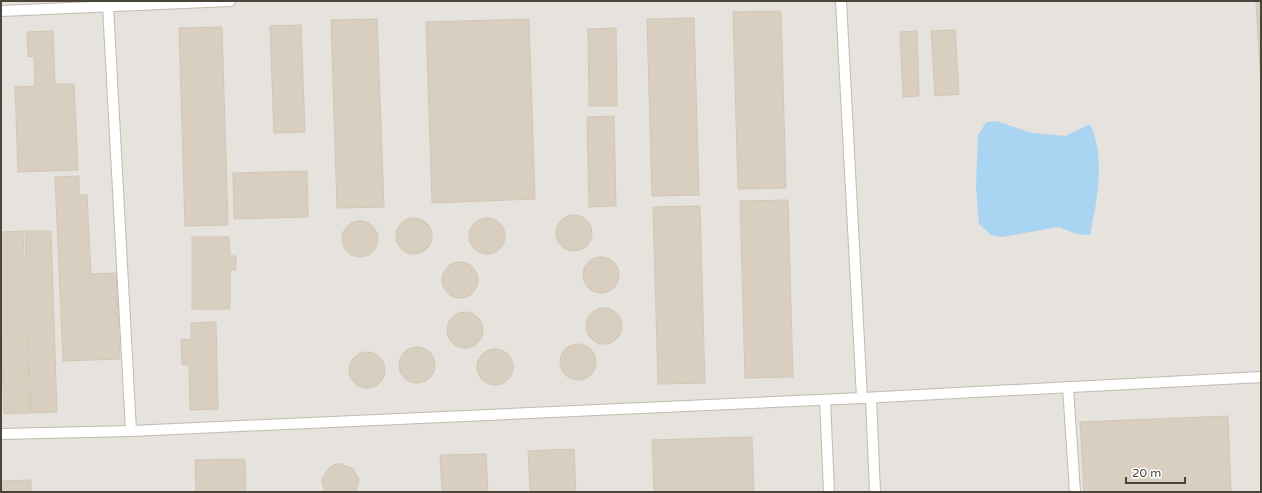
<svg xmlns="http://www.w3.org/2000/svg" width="1262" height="493" font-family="'Varela Round',sans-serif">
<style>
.industrial{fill:#e6e2dd}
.water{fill:#a9d4f2}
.building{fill:#d8cfc1;stroke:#d3c7b4}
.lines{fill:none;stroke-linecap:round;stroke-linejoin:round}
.lane-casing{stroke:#c2bbae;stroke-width:12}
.lane{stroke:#fff;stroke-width:10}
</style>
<rect width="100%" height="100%" fill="#f6f3ec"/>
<rect class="industrial" x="1" y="1" width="1260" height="491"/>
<path class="water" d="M 996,121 L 1032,133 L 1065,136 L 1090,124 C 1106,157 1097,201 1090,235 L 1076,234 L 1059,227 L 1002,237 L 991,235 L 979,224 L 976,188 L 978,136 L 986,122 Z"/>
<g class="building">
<polygon points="1256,1 1261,1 1261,84"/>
<polygon points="781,11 786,188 738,189 733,12"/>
<polygon points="694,18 699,195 652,196 647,19"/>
<polygon points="377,19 384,207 337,208 331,20"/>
<polygon points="529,19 535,199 432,203 426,22"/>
<polygon points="301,25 305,132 274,133 270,26"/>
<polygon points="222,27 228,225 185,226 179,28"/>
<polygon points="616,28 617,106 589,106 588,29"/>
<polygon points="955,30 959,94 935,96 931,31"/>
<polygon points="53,31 55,84 74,84 78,170 18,172 15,87 35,86 34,56 28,57 27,32"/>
<polygon points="917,31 919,96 903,97 900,32"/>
<polygon points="614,116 616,206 589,207 587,117"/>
<polygon points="307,171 308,217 234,219 233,173"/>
<polygon points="79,176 79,195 87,195 91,274 116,273 120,359 63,361 55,177"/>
<polygon points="788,200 793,377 745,378 740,201"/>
<polygon points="700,206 705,383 658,384 653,207"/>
<circle cx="574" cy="233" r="18"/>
<circle cx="487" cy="236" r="18"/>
<circle cx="414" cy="236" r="18"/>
<circle cx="360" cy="239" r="18"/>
<polygon points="23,231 30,413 4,414 1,324 1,232"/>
<polygon points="25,231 51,231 57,412 31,413"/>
<polygon points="192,237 229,237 230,256 236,256 236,270 230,270 230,309 192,309"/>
<circle cx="601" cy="275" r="18"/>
<circle cx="460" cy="280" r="18"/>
<circle cx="604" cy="326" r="18"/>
<circle cx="465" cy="330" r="18"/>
<polygon points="216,322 218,409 190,410 189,365 182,365 181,340 191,339 191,323"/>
<circle cx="578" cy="362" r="18"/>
<circle cx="417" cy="365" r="18"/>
<circle cx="495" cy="367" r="18"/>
<circle cx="367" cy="370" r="18"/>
<polygon points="1228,416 1231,492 1084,492 1080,422"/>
<polygon points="752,437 754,492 654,492 652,440"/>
<polygon points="574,449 576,492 530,492 528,451"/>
<polygon points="486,454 488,492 442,492 440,455"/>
<polygon points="245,459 246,492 196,492 195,460"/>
<polygon points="336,464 342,464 353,469 359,479 356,492 325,492 322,483 323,477 330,467"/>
<polygon points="31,480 31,492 1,492 1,481"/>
</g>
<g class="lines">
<defs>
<g id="lane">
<polyline points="841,1 862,398"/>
<polyline points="108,6 131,431"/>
<polyline points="1,11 230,1"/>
<polyline points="1068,387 1075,492"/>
<polyline points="871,398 875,492"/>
<polyline points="825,400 829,492"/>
<polyline points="1,434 131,431 862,398 1261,377"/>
</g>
</defs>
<use href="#lane" class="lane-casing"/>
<use href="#lane" class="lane"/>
</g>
<rect width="1262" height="493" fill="none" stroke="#4b4439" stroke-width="4"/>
<path d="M1126 477v6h59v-6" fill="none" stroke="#4b4439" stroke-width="2"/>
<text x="1132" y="477" font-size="12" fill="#4b4439" stroke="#ffffff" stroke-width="3" paint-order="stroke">20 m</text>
</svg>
